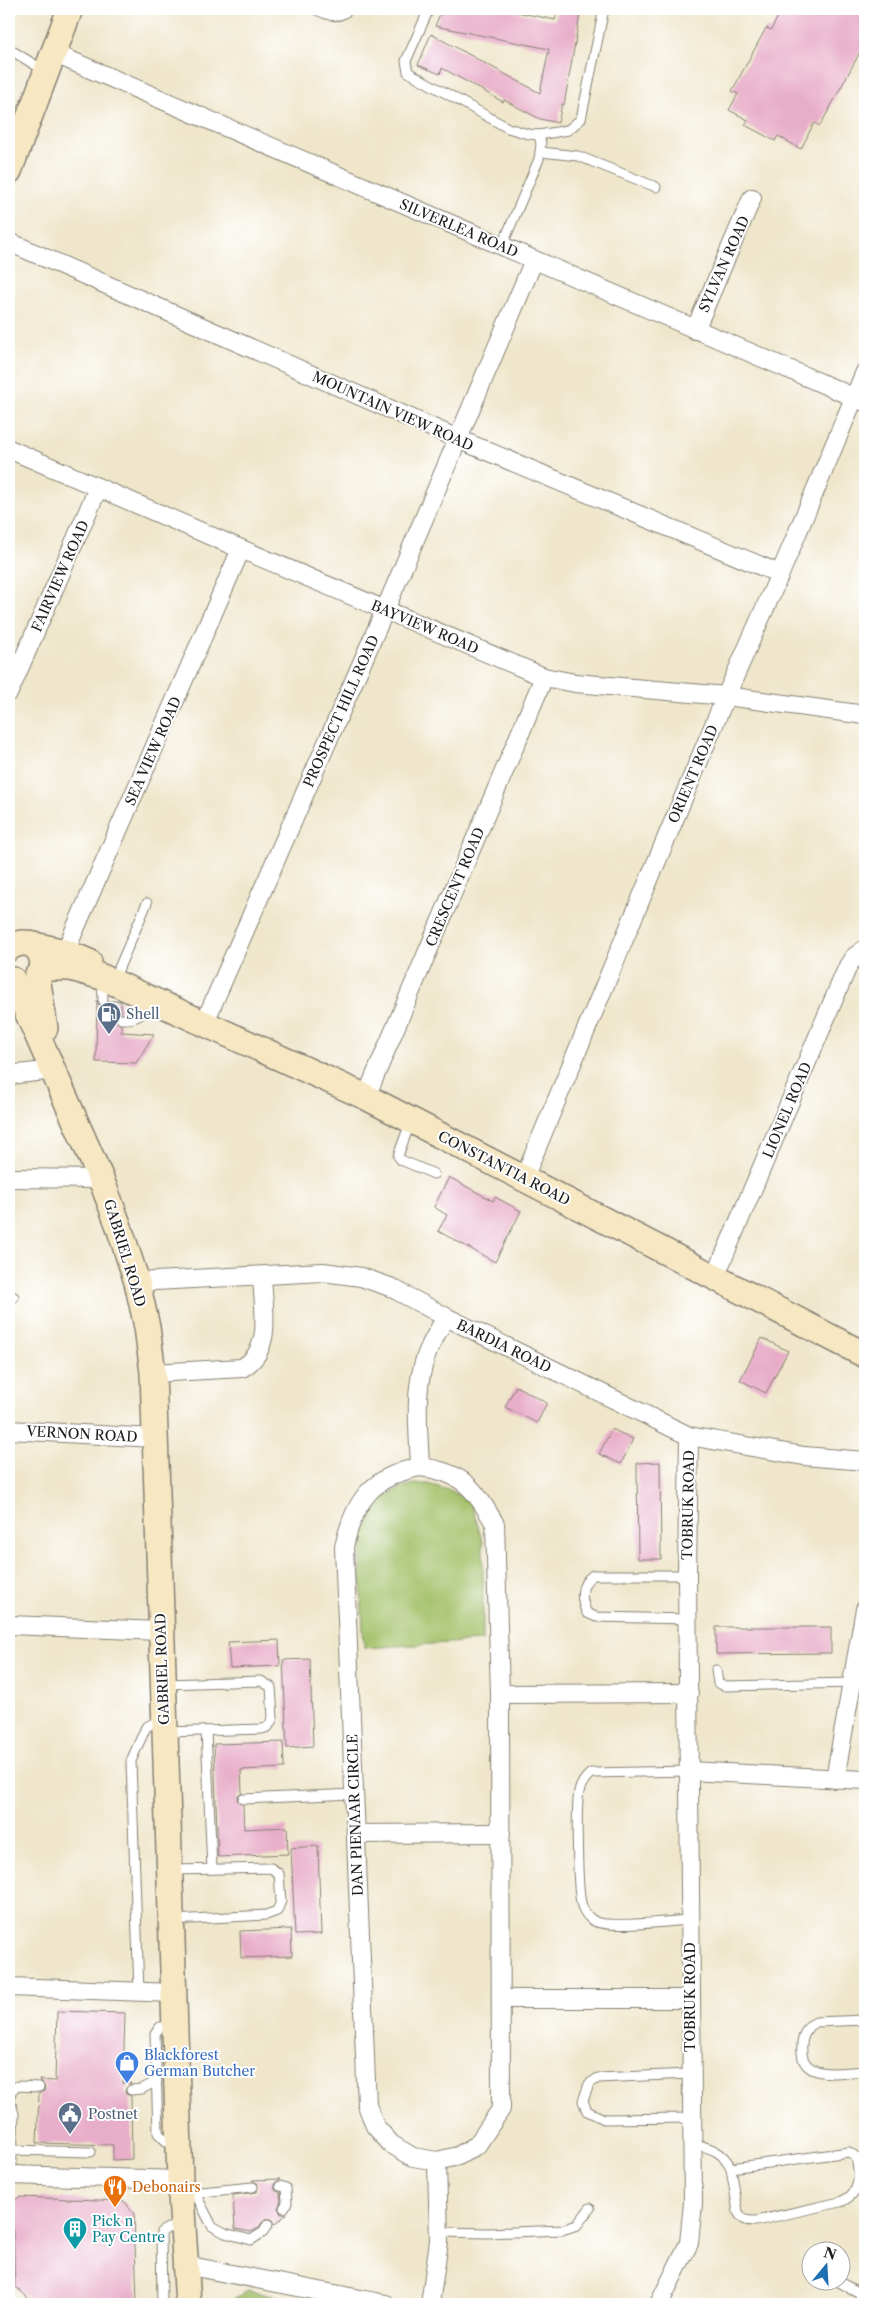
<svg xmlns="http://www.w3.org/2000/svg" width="874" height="2313" font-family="'Libre Caslon Text',serif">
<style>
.green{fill:#a2bf66;stroke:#5f6e41}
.building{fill:#e8aec9}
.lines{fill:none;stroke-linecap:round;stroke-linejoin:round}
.lane-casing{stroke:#868174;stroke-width:11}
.street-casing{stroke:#868174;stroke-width:20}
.secondary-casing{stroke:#868174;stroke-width:28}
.lane{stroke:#fff;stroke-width:9}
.street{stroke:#fff;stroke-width:18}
.secondary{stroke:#f7e8c3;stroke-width:25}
.labels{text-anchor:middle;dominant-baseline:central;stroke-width:4;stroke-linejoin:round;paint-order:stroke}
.street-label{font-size:14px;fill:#1c1c1c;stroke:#fff}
.service-label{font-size:14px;fill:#4e5e75;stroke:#fff;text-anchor:start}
.shop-label{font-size:14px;fill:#366cbe;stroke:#fff;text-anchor:start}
.food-label{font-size:14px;fill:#c56008;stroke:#fff;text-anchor:start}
.culture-label{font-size:14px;fill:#0d838f;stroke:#fff;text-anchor:start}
</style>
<rect width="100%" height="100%" fill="#fff"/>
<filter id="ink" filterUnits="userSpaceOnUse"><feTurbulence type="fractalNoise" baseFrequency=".02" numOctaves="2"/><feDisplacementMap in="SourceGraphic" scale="10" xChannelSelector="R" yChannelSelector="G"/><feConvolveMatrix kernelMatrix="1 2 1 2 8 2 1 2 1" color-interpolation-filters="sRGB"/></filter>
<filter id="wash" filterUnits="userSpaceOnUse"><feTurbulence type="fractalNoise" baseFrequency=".0096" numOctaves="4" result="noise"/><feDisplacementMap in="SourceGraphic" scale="20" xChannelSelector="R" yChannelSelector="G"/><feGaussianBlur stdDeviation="1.12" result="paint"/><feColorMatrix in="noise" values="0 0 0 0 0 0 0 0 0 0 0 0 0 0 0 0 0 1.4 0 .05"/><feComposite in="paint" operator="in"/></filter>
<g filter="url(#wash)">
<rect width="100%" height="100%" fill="#efe6cb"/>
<g class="green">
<path d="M 413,1484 L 428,1484 L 452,1491 L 471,1504 L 483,1542 L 483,1641 L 364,1648 C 363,1618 354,1533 371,1510 C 382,1496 396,1489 413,1484 Z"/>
<polygon points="248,2291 314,2304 232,2304 236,2297"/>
</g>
<g id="blocks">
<g class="building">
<polygon points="442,9 503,9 555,20 558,9 581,9 564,105 562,104 558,123 540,119 504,100 503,102 442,68 440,74 418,65 431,34 540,93 549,49 435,26"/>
<polygon points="782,9 865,9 865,43 820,126 814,123 801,149 778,136 775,141 745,125 748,120 729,110 738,94 732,91 766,28 771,30"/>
<polygon points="97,1000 98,1004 103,1006 107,1005 109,1001 121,1001 121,1013 116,1015 115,1019 121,1025 121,1032 154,1034 136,1063 96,1062"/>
<polygon points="449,1177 493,1201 495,1197 521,1211 495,1262 438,1231 447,1215 434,1207"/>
<polygon points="762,1338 788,1351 766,1393 740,1380"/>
<polygon points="516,1386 547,1403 537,1423 505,1407"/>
<polygon points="612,1429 633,1439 621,1464 599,1454"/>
<polygon points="660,1462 661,1559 638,1559 637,1463"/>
<polygon points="716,1627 831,1627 831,1653 716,1654"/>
<polygon points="279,1640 280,1666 230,1668 228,1642"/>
<polygon points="310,1659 313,1746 287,1748 283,1660"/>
<polygon points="283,1742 284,1768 241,1770 242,1793 238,1796 237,1800 243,1805 244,1829 287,1827 288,1854 218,1857 214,1744"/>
<polygon points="318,1846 321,1934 295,1935 291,1848"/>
<polygon points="291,1929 292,1956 241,1958 240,1931"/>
<polygon points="57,2011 125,2013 123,2083 131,2083 125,2090 126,2094 131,2096 132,2159 113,2160 113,2145 37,2143 39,2093 44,2091 45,2087 39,2080 55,2081"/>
<polygon points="280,2179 274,2184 275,2190 280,2193 281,2201 278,2208 281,2214 287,2214 274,2225 272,2219 265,2219 258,2228 251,2232 235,2229 233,2195 257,2192 258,2184 252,2180"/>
<polygon points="19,2197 124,2201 134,2213 137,2304 29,2304 29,2299 15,2286 12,2203"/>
</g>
</g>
</g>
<g filter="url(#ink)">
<use href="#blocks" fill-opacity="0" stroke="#868174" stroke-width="1"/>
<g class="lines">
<defs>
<g id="lane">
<path d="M 314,9 C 326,14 338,21 349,9"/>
<polyline points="429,9 406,61 408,72 508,128 528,134 539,135 568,130 581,119 604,9"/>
<polyline points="9,49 45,71"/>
<polyline points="541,152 578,156 656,187"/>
<polyline points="502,246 539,159 541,144 539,135"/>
<polyline points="115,977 147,903"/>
<polyline points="102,979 103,1000"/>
<path d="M 121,1019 C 137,1020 144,1013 155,1003"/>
<polyline points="410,1123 398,1156 401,1160 434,1174"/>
<polyline points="9,1296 14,1297"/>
<path d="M 687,1575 L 593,1575 C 580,1584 580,1599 587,1613 L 596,1617 L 688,1619"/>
<polyline points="716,1670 718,1683 725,1686 852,1683"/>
<polyline points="166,1684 261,1681 271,1687 273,1718 268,1727 262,1729 168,1732"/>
<polyline points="206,1731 212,1869"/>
<path d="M 689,1771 L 591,1773 C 585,1778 581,1783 579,1792 C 576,1807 577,1893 582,1906 C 584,1912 589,1918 594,1921 C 608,1929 671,1921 689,1920"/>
<polyline points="243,1799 354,1794"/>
<polyline points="172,1870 271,1868 279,1874 281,1901 277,1911 266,1915 173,1920"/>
<polyline points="139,1992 131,1761 146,1727 163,1718"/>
<path d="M 865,2020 L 816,2022 L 809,2026 C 803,2034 801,2042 802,2052 C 803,2081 845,2072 865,2071"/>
<polyline points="174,2026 160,2027 155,2034 158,2133 166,2141 176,2141"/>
<polyline points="690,2074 598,2078 589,2084 583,2101 587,2111 604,2119 691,2118"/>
<polyline points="131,2090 142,2089 157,2081"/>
<path d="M 692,2143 C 710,2148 723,2151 731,2168 L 849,2152 L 856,2157 C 860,2177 861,2194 840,2202 L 756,2221 C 747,2221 743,2221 738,2212 L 731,2168"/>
<polyline points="12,2150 91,2152"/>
<polyline points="11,2175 14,2114 10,2100 11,2090 18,2086 39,2087"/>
<polyline points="280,2186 286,2188 287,2203 284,2208"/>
<polyline points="191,2193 253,2187"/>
<polyline points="195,2193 212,2226 225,2233 251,2240 262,2233 268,2224"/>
<polyline points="439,2232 488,2233 562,2230 577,2225 590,2208"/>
<polyline points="835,2280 862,2294"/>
<polyline points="162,2304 161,2232 168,2228 182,2227"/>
<polyline points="857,2304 865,2289"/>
</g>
<g id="street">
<polyline points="53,53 865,402"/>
<polyline points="9,242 458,439 780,574"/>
<polyline points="695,330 752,198"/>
<polyline points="9,449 241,549 544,677 575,683 726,696 865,715"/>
<polyline points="9,692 98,488"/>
<polyline points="65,952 241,549"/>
<polyline points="204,1024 385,610 534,260"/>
<polyline points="9,1075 54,1070"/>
<polyline points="366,1097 544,677"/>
<polyline points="9,1178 101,1179"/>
<polyline points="524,1178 726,696 780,574 865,372"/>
<polyline points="715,1277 848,966 854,957 865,949"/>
<polyline points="137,1282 323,1272 361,1277 390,1287 446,1317 689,1436 804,1456 865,1461"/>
<path d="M 153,1373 L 242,1368 C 274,1350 263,1308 262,1276"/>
<polyline points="9,1430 155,1438"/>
<path d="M 420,1467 C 463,1472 474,1488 495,1524 L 500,1694 L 501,2109 L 477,2145 L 458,2156 L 437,2161 L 413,2157 L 391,2144 L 375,2126 L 367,2105 L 344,1547 C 354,1501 372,1476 420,1467 Z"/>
<path d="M 420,1467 C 419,1435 414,1398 423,1366 C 427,1349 437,1333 446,1317"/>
<polyline points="9,1625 161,1631"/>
<polyline points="500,1694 689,1693"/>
<polyline points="689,1771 865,1780"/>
<polyline points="835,1779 865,1609"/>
<polyline points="356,1834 501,1833"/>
<polyline points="9,1987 174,1993"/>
<polyline points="502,1999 690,1999"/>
<polyline points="9,2175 180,2180"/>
<polyline points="185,2265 386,2304"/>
<polyline points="430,2304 439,2241 437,2161"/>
<polyline points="659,2304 689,2243 693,2203 687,1575 689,1436"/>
</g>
<g id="secondary">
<polyline points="9,171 70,9"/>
<polyline points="34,945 65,952 89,962"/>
<path d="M 9,948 C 22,939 38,942 42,959"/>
<polyline points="42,968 71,968 102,977 366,1097 865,1355"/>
<polyline points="37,976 45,1028"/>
<polyline points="13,980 101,1179 118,1224 137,1282 147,1327 153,1373 180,2180 188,2304"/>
</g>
</defs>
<use href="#lane" class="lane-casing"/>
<use href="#street" class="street-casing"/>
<use href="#secondary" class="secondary-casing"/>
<use href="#lane" class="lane"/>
<use href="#street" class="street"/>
<use href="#secondary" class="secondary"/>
</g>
</g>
<defs>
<symbol id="fuel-pin" viewBox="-11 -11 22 30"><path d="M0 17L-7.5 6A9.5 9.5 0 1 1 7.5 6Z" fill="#5c6f8a" stroke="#fff"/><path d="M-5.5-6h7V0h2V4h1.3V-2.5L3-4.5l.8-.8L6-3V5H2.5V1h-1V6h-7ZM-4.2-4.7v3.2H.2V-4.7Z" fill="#fff"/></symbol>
<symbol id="shop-pin" viewBox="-11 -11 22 30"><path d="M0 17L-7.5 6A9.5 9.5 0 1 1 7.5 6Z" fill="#3f7fe0" stroke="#fff"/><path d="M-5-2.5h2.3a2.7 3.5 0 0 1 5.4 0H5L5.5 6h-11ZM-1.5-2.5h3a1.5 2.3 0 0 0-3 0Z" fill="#fff"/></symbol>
<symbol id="civic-pin" viewBox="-11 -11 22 30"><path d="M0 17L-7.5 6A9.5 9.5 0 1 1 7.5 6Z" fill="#5c6f8a" stroke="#fff"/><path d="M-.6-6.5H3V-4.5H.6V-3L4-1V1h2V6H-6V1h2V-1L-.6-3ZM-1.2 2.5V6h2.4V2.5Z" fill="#fff"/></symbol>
<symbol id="restaurant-pin" viewBox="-11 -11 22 30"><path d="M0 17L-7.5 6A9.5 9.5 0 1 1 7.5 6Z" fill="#e8710a" stroke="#fff"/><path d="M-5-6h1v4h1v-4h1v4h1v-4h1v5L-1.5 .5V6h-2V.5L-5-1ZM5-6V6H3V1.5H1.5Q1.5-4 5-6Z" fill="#fff"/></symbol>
<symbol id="building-pin" viewBox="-11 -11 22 30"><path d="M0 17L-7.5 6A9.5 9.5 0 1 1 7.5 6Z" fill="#0f9aa8" stroke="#fff"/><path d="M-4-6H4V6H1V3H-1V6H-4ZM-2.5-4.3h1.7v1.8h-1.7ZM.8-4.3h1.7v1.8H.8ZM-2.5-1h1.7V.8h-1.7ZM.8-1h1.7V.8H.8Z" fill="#fff"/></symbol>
</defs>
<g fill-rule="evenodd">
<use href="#fuel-pin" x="95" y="1000" width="28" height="38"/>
<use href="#shop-pin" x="113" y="2049" width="28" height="38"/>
<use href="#civic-pin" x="56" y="2100" width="28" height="38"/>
<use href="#restaurant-pin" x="101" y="2173" width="28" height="38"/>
<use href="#building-pin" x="61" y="2215" width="28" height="38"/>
</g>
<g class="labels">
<g class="street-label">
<text transform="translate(459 228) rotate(23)">SILVERLEA ROAD</text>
<text transform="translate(724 264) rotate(-66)">SYLVAN ROAD</text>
<text transform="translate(393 411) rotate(24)">MOUNTAIN VIEW ROAD</text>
<text transform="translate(60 576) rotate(-66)">FAIRVIEW ROAD</text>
<text transform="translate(425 627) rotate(23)">BAYVIEW ROAD</text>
<text transform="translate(341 711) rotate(-66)">PROSPECT HILL ROAD</text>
<text transform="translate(153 751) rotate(-66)">SEA VIEW ROAD</text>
<text transform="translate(693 774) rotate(-67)">ORIENT ROAD</text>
<text transform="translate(455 887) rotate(-67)">CRESCENT ROAD</text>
<text transform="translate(787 1110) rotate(-67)">LIONEL ROAD</text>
<text transform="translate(504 1168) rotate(27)">CONSTANTIA ROAD</text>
<text transform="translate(125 1253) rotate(73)">GABRIEL ROAD</text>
<text transform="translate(504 1346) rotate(26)">BARDIA ROAD</text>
<text transform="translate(82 1434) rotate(3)">VERNON ROAD</text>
<text transform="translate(688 1505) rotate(-89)">TOBRUK ROAD</text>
<text transform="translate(162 1669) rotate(-92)">GABRIEL ROAD</text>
<text transform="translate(355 1815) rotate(-92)">DAN PIENAAR CIRCLE</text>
<text transform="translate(690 1997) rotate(-90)">TOBRUK ROAD</text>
</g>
<g class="service-label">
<text x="126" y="1014">Shell</text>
<text x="88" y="2114">Postnet</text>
</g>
<g class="shop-label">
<text x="144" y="2055">Blackforest<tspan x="144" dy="16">German Butcher</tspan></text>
</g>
<g class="food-label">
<text x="132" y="2187">Debonairs</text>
</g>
<g class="culture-label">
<text x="92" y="2221">Pick n<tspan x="92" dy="16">Pay Centre</tspan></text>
</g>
</g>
<rect width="874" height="2313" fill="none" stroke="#fff" stroke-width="30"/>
<g transform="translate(826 2266) rotate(18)"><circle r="24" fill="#ffffff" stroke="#a4a4a4"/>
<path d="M0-4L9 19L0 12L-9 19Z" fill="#1f6fb2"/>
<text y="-8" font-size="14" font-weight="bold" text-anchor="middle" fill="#1c1c1c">N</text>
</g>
</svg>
